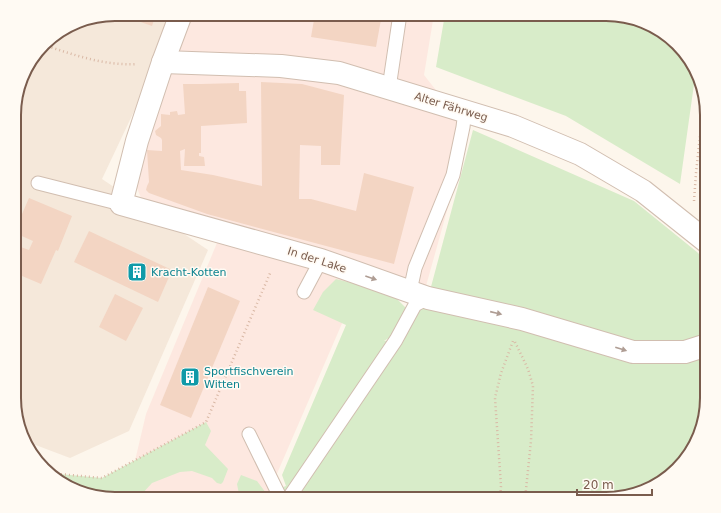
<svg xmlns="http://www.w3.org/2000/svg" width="721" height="513" font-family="'DejaVu Sans',sans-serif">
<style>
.residential{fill:#f5e8da}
.commercial{fill:#fde8e0}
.green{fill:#d8ecc9}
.building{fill:#f3d5c3}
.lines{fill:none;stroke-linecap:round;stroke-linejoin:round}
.service-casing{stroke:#d1beb0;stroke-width:15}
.minor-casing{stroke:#d1beb0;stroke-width:24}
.path{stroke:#d9b8a5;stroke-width:2.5;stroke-dasharray:1 3;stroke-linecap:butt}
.service{stroke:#fff;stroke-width:13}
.minor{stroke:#fff;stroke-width:22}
.oneway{fill:#af9d94}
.labels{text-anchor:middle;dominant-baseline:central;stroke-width:3;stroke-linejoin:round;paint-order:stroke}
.street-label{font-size:11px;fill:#7a5c4d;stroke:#fffaf3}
.culture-label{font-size:11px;fill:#0d838f;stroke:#fffaf3;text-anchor:start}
.rim{fill:none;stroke:#7a5c4d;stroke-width:2}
</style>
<rect width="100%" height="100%" fill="#fdf6ec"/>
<polygon class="residential" points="115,14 180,14 102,179 208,250 129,431 70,458 25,441 15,411 15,102 27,65 49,39 82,19"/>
<polygon class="commercial" points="192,14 434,14 424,75 469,132 426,286 366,268 266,499 126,499 146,414 224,226 143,203 131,173 173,64"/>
<g class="green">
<polygon points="445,14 612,14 668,35 696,70 680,184 566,116 436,67"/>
<polygon points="473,130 634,201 697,252 707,262 707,404 686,460 650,489 606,499 240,499 237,484 241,475 257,481 266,493 286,486 282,475 346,325 313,310 323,292 336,279 391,293 406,308 392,336 384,341 396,340 428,298"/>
<polygon points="206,422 211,431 205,445 228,469 223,482 221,484 217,483 212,478 192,471 180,472 152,483 140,496 127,491 124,499 109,499 53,478 49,473 102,478"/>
</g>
<g class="building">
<polygon points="118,14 156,14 152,26"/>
<polygon points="315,14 382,14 376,47 311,37"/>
<polygon points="261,82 302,84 344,95 340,165 321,165 321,146 300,145 299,199 311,199 356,211 364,173 414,187 394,264 296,238 207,214 149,193 146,190 147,186 149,182 147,150 162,151 162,140 161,138 156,135 155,131 161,126 161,114 170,115 170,112 177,111 178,115 185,114 183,84 201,84 239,83 239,91 246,91 247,123 201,126 201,153 199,153 199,156 204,157 205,166 184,166 185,149 180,151 181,170 213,175 262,186"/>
<polygon points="29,198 72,216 58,251 56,250 41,284 15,273 15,252 18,246 29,250 33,241 15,233 15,230"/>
<polygon points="89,231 172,270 158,302 74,262"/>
<polygon points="208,287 240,301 191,418 160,405"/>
<polygon points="115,294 143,308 126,341 99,327"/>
</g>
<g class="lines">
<defs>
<g id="service">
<polyline points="389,88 400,14"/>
<polyline points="38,183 121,204"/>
<polyline points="410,291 415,268 453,175 463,127 465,111"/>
<polyline points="304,292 321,260"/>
<polyline points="249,434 281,499"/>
<polyline points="288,499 396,340 415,305 428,298"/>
</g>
<g id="minor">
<polyline points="181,14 163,62 137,141 121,204 321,260 428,298 522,319 633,352 685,352 707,345"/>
<polyline points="163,62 281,66 339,73 513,126 580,154 643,191 707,242"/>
</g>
</defs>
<use href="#service" class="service-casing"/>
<use href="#minor" class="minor-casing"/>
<g class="path">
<path d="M 44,45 C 74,55 105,66 137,64"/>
<polyline points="694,201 696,173 704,99"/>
<polyline points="515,342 528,369 533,386 531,441 525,499"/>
<polyline points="49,473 102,478 206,422 271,271"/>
<polyline points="500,499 501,486 495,398 501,373 513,341"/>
</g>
<use href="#service" class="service"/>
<use href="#minor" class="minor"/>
</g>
<defs><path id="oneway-solid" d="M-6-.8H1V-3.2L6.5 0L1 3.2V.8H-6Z"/></defs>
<g class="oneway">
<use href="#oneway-solid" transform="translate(371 278) rotate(19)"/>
<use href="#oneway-solid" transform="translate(496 313) rotate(13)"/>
<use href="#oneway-solid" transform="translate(621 349) rotate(17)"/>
</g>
<defs>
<symbol id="building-square" viewBox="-11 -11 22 22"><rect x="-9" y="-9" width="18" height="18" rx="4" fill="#0f9aa8" stroke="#fffaf3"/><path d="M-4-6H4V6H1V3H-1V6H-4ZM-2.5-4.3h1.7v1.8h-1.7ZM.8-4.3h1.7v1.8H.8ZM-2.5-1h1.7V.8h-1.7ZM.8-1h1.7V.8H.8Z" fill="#fff"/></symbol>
</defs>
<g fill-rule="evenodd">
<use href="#building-square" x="126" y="261" width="22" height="22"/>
<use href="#building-square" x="179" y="366" width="22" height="22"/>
</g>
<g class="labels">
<g class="street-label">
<text transform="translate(451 107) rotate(17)">Alter Fährweg</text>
<text transform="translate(317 260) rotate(18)">In der Lake</text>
</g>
<g class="culture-label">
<text x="151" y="272">Kracht-Kotten</text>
<text x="204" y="371">Sportfischverein<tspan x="204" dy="13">Witten</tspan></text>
</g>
</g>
<path d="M0 0H721V513H0ZM115 21H606A94 94 0 0 1 700 115V398A94 94 0 0 1 606 492H115A94 94 0 0 1 21 398V115A94 94 0 0 1 115 21Z" fill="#fffaf3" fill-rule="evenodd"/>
<path class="rim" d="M115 21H606A94 94 0 0 1 700 115V398A94 94 0 0 1 606 492H115A94 94 0 0 1 21 398V115A94 94 0 0 1 115 21Z"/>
<path d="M577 489v6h75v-6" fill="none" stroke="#7a5c4d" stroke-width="2"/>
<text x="583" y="489" font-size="12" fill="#7a5c4d" stroke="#fffaf3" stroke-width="3" paint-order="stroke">20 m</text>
</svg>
